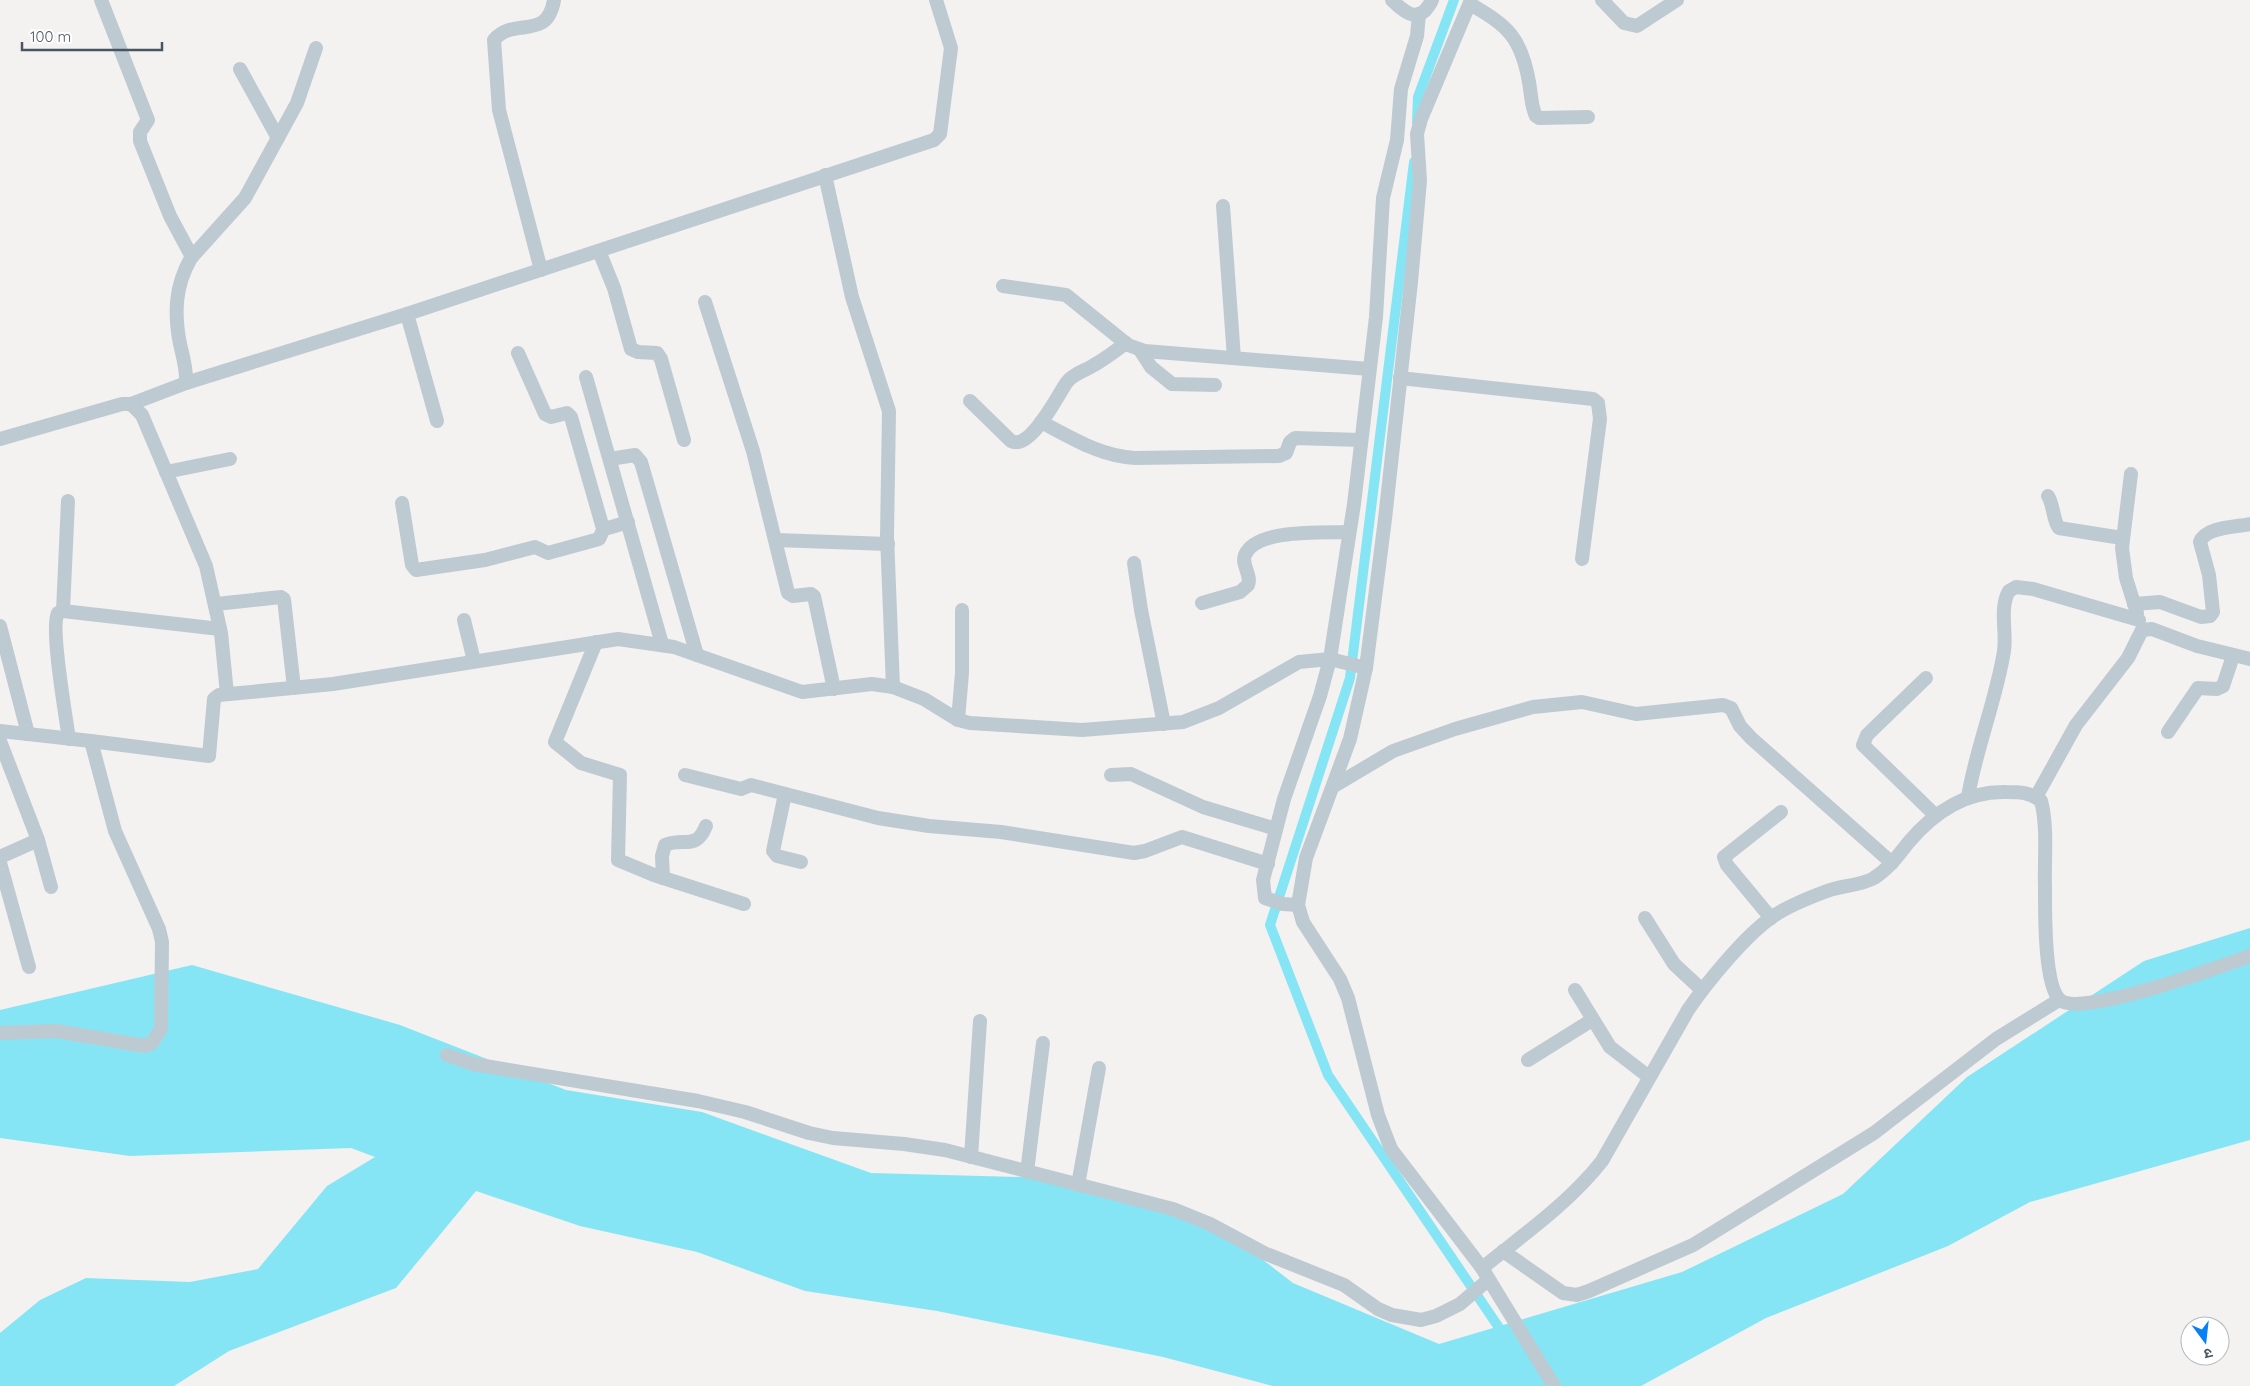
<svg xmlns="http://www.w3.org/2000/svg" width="2250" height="1386" font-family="Quicksand,'Noto Sans Devanagari',sans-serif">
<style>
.water{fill:#86e5f4}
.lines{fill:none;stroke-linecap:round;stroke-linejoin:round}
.canal{stroke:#86e5f4;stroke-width:10}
.minor{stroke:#becad2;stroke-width:14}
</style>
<rect width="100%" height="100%" fill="#f4f1f1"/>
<polygon class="water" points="2250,928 2250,1140 2030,1202 1948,1246 1766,1318 1641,1386 1273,1386 1163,1357 937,1311 805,1291 697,1252 580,1226 476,1191 396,1288 229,1351 174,1386 0,1386 0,1333 40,1300 86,1278 190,1282 258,1269 327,1186 375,1157 351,1148 130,1156 0,1138 0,1010 192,965 400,1025 566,1090 702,1112 871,1173 1060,1178 1206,1216 1293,1283 1439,1344 1682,1272 1843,1194 1967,1077 2144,961"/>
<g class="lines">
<g class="canal">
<polyline points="1417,122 1418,97 1454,0"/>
<polyline points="1414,162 1350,678 1270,925 1328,1075 1506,1338"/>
</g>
<g class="minor">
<polyline points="101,0 148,120 140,132 140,141 170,216 192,257"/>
<path d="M 1392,0 C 1407,15 1420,24 1432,0"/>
<polyline points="1471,0 1421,119 1417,134 1420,181 1411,282 1385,519 1366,668 1350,739 1306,858 1298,905 1303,922 1340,979 1348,998 1378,1115 1391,1149 1482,1268 1554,1386"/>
<polyline points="1602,0 1624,23 1637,26 1677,0"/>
<path d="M 1470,4 C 1508,26 1521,37 1529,82 C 1531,92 1531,107 1536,116 L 1539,118 L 1588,117"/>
<polyline points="240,69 278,138"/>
<polyline points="825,175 852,297 889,411 887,536 893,687"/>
<polyline points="1223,206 1234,358"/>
<polyline points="599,251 614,288 631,349 638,352 657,353 661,359 684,440"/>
<path d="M 541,270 L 499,110 L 494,40 C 514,16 547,42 554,0"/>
<polyline points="1003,286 1066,295 1128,345 1145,351 1369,369"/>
<polyline points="705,302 753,451 788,593 793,596 811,594 814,596 834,689"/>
<polyline points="407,314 437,421"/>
<polyline points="1140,350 1151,367 1172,384 1215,385"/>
<polyline points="518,353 545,414 551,417 567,413 571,417 602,525 608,528 628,522"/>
<polyline points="586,377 662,644"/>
<polyline points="1400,378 1593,399 1598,403 1600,419 1582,559"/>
<path d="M 186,383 C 187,370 183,357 180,344 C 174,313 175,286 191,258 L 245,198 L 297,103 L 316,48"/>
<path d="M 970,401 L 1011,441 C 1031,451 1058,394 1067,382 C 1074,373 1085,371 1094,365 C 1105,359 1115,351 1126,343"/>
<polyline points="131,404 186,383 407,314 934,140 940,134 951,48 936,0"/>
<path d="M 1041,422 C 1072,438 1100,456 1135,458 L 1279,456 L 1286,453 L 1290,442 L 1295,438 L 1361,440"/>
<polyline points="0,439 122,404 131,404 142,415 206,566 221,633 227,694"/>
<polyline points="610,459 635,455 641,462 697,655"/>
<polyline points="166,472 230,459"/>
<polyline points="2131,474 2122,548 2126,578 2137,613"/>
<path d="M 2048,496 C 2054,506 2053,521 2059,528 L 2122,538"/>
<polyline points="402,503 412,565 416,570 485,560 535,547 548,553 599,539 604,528"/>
<polyline points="776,540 888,544"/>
<polyline points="1134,563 1141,610 1164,724"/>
<path d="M 1202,603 L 1240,592 L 1248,585 C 1252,575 1241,565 1245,555 C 1256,528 1325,533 1349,532"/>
<polyline points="216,604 281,597 284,599 294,688"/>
<path d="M 2134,604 L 2160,602 L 2201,617 L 2210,616 L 2213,612 L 2209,575 L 2200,542 C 2205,527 2236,527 2250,524"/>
<polyline points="63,611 68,501"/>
<polyline points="464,620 474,661"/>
<polyline points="0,626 28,734"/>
<polyline points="596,642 555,742 581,763 620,775 618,860 654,875 744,904"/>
<polyline points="1926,678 1867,735 1863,745 1936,816"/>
<polyline points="958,720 962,673 962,610"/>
<polyline points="0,731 91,741"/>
<polyline points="2168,732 2198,688 2217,689 2223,686 2233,656"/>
<path d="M 69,739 C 66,718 50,626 58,613 L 63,611 L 220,629"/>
<polyline points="0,741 38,840 51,887"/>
<polyline points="685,775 741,789 751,785 878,818 929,826 1001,832 1134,853 1145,851 1182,837 1268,864"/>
<polyline points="1111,775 1131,774 1203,807 1276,829"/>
<polyline points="1334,786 1393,751 1455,729 1533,707 1582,702 1636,714 1723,705 1731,708 1740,726 1751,738 1892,863"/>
<polyline points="785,794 773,851 777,856 801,862"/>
<path d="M 1968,797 C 1976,748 1996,701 2004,651 C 2007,632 1999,608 2009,591 L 2016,587 L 2033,589 L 2139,620"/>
<polyline points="2036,797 2076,725 2128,658 2142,630 2152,629 2197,646 2250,659"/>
<polyline points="0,857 38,840"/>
<polyline points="0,863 29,967"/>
<path d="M 663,878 L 662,856 L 665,845 C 684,837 696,851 706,826"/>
<polyline points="1298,905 1283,904 1265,898 1263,880 1284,799 1320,696 1330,659 1354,504 1376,317 1383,198 1397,140 1401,89 1417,36 1419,14"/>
<polyline points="1645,918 1674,964 1702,990"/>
<polyline points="1771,918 1727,865 1724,857 1781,812"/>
<polyline points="1575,990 1610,1047 1649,1077"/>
<polyline points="0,1033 56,1031 145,1046 152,1043 161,1029 162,942 159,929 115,831 91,741 209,756 214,699 219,695 333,684 618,639 674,647 802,692 872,684 893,687 924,699 958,720 970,723 1082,730 1183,722 1219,708 1299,662 1330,659 1366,668"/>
<polyline points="447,1055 473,1064 698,1101 745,1112 809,1133 833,1138 904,1144 945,1150 1173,1209 1210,1224 1264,1253 1344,1285 1378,1309 1392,1315 1421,1320 1436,1316 1460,1304 1488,1280"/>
<polyline points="1528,1060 1592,1020"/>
<polyline points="971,1157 980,1021"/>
<polyline points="1027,1172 1043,1043"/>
<polyline points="1078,1185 1099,1068"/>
<polyline points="1503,1251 1563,1293 1577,1295 1589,1291 1693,1245 1874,1133 1996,1039 2059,1000"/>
<path d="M 1482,1268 C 1523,1235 1569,1203 1602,1161 L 1688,1010 C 1707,982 1745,936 1772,917 C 1788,906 1808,898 1827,891 C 1842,885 1860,886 1874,878 C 1888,869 1898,856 1908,843 C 1933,813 1966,791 2006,792 C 2019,792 2030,792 2041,801 C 2048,826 2044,862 2045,888 C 2045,910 2044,986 2060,1000 C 2080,1018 2222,966 2250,956"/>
</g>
</g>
<g transform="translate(2205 1341) rotate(165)"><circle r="24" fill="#ffffff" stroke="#b5bbc0"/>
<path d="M0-4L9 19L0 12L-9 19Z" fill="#0881f7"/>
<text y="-8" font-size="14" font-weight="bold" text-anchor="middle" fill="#475661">उ</text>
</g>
<path d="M22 42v8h140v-8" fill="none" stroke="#475661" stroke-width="2.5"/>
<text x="30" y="42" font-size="15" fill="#475661" stroke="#ffffff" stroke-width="4" paint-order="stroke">100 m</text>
</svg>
